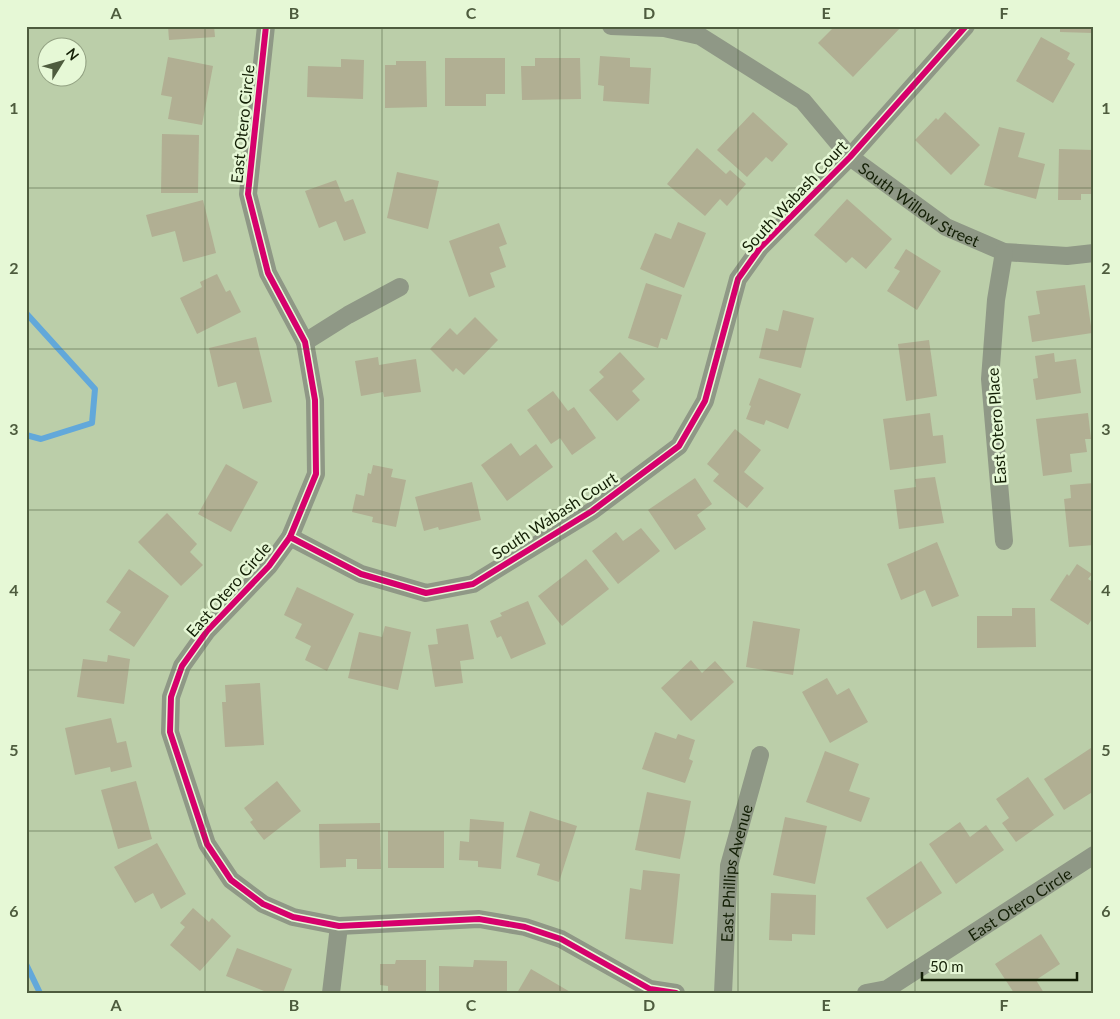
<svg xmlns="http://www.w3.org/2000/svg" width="1120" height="1019" font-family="Lato,sans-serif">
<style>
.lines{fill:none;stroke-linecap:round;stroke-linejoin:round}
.stream{stroke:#62a8da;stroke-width:6}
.building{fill:#b1af93}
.minor{stroke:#8f9886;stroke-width:18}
.cycleway-casing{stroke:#e6f8d6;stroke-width:9}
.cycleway{stroke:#d6006c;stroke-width:6}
.grid{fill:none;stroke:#4e5c3e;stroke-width:1;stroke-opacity:0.55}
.labels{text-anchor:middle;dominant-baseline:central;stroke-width:5;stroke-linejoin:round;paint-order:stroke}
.street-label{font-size:16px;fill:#131f05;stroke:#e6f8d6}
.neatline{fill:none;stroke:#4e5c3e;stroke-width:2}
.grid-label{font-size:16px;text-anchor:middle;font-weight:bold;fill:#4e5c3e}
</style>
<rect width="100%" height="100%" fill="#bbcea9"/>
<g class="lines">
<g class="stream">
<polyline points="26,313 95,389 92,423 41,439 26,435"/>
<polyline points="26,964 40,993"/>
</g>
</g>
<g class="building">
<polygon points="168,26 214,26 215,37 169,40"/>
<polygon points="835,26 859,28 902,26 853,77 818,43"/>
<polygon points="1060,26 1093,26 1093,33 1060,32"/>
<polygon points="1041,37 1070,53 1067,59 1075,64 1053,103 1016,81"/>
<polygon points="600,56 630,58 630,67 651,68 649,104 603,101 604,86 598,85"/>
<polygon points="168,57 213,66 202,125 168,119 172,97 161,95"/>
<polygon points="445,58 505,58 505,94 486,94 486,106 445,106"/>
<polygon points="535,58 580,58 581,99 522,100 521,66 535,66"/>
<polygon points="341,59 364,60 363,99 307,97 308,66 341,67"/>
<polygon points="396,61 426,61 427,107 385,108 385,65 396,65"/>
<polygon points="753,112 788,144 772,162 766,157 747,177 717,150"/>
<polygon points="945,112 980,145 951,175 915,140 936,118 938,120"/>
<polygon points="999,127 1025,133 1018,157 1045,164 1036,199 984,185"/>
<polygon points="162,134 199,135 198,193 161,193"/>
<polygon points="697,148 726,174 730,170 746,184 727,206 720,199 705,216 667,184"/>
<polygon points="1059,149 1094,150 1094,194 1081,194 1081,200 1058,200"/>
<polygon points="397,172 439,181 428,229 387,218"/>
<polygon points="336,180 345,202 353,199 366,233 344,241 336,221 319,228 305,191"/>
<polygon points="847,199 892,239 866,269 852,257 846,263 814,235"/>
<polygon points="203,200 216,253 183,262 175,231 152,237 146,215"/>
<polygon points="678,222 706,233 684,288 640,269 655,233 671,239"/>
<polygon points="499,223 507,244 499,247 506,267 490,273 495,287 469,297 449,241"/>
<polygon points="906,249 941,271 917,310 887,291 900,271 894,268"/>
<polygon points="217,274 226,292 230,290 241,312 197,334 180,298 202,287 200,282"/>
<polygon points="646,283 682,295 667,340 661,338 658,348 628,338"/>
<polygon points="1085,285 1092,333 1032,342 1028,316 1040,314 1036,291"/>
<polygon points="783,310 814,318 801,368 759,358 766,328 778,331"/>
<polygon points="475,317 498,340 464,375 456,368 453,372 430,349 450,328 457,335"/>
<polygon points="256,337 272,402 243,409 236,382 218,387 209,348"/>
<polygon points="929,340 937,396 906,401 898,344"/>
<polygon points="620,352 645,379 632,391 640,400 617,421 589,390 604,377 599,372"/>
<polygon points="1054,353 1055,362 1076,359 1081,393 1036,400 1033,379 1038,378 1035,356"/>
<polygon points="378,357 379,365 416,359 421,392 384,397 383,392 361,396 355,361"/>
<polygon points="759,378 801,394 788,429 766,420 764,425 746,419 751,406 749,405"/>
<polygon points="553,391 568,411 574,407 596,438 572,455 560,438 551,444 527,410"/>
<polygon points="930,413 933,436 943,435 946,463 890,470 883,419"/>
<polygon points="1088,413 1091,439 1085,439 1087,452 1070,454 1072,472 1043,476 1036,419"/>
<polygon points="735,429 761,450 744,472 764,488 747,508 713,481 719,474 707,464"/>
<polygon points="511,443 520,456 536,444 553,467 507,501 481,465"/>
<polygon points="226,464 258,482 231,532 198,514"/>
<polygon points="373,465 393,469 391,477 406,480 396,527 372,522 373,517 352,512 356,494 364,496 368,473 371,474"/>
<polygon points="935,477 944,523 899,529 894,490 916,487 915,479"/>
<polygon points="695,478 712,504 697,515 706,529 675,550 648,510"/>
<polygon points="472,482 481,520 439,530 438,527 424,531 415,497"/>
<polygon points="1094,483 1094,545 1069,547 1064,499 1071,498 1070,485"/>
<polygon points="167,513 197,544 190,552 203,565 181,586 138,542"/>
<polygon points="641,528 660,551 618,584 592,551 616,532 623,541"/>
<polygon points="937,542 959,596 932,607 925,590 901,600 887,564"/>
<polygon points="586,559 609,589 562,626 538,596"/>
<polygon points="1077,564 1092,574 1088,579 1094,583 1094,616 1088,625 1050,600 1067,574 1069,576"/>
<polygon points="129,569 169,596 134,647 109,630 121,612 106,602"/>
<polygon points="297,587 354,614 327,671 305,660 311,646 295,638 302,624 284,615"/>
<polygon points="528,601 546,644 511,659 501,636 497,638 490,621 502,616 500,613"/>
<polygon points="1012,608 1035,608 1036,647 977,648 977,616 1012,616"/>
<polygon points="753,621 800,629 793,675 746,667"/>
<polygon points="468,624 474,659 460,661 463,683 435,687 428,645 438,644 436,629"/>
<polygon points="385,626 411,632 398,690 348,678 359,632 382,637"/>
<polygon points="108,655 130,659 124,704 77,697 83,659 107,662"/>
<polygon points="691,660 702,673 715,661 734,682 691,721 661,688"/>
<polygon points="827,678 837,695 849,688 868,722 830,743 802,692"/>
<polygon points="260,683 264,745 225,747 222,702 226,702 225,685"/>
<polygon points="111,718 117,743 126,741 132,767 111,772 110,767 75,775 65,728"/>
<polygon points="655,732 676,739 678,734 695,740 689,759 693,761 685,783 642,769"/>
<polygon points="1094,746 1094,791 1064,810 1044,779"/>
<polygon points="825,751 859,764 849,791 870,798 861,822 806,802"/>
<polygon points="1028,777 1054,815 1016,842 1002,823 1009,818 996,799"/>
<polygon points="136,781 152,839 118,849 101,790"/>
<polygon points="277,781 301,811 264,840 250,822 253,820 244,808"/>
<polygon points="647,792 691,801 680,859 635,850"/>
<polygon points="530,811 577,826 559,882 537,875 540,864 516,857"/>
<polygon points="785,817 827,826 815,884 773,875"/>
<polygon points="470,819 504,822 501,869 478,867 478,861 459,860 460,841 469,842"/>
<polygon points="960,822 970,837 986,825 1004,850 956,884 929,844"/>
<polygon points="380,823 381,869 357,869 357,859 346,859 346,867 320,868 319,824"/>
<rect x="388" y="831" width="56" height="37"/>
<polygon points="157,843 186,894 161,909 153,893 135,903 114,867"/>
<polygon points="921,861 942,893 887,929 866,898"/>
<polygon points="643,870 680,874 673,944 625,939 630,888 641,890"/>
<polygon points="771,893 816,895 815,935 792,934 792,941 769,940"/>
<polygon points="193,908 209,922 212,918 231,936 200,971 170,945 185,927 180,923"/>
<polygon points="1041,934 1060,964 1036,980 1044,993 1014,993 995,964"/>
<polygon points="237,948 292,969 283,993 269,993 226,976"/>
<polygon points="396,960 426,960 426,993 388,993 388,986 380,985 380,964 395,964"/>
<polygon points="474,960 507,961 507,993 439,993 439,966 473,967"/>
<polygon points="531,969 572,993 517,993"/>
</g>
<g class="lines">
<g class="minor">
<polyline points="266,26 248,194 268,273 305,342 315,400 316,474 290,537 269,566 207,631 182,666 171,697 170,732 207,844 231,880 263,904 293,917 339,926 479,919 525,927 561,939 650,989 676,993"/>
<path id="s1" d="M 611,26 L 664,28 L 700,36 L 803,101 L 850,157 L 946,227 L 1004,252 L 1067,256 L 1094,253"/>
<polyline points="305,342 348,315 400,287"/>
<polyline points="290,537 361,574 426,593 473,584 592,511 679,446 705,401 738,279 760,248 850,157 966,26"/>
<polyline points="1004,541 990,379 996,300 1004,252"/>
<polyline points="331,993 339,926"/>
<path id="s2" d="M 723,993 L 729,866 L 760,755"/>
<path id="s3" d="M 866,993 L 887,989 L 1094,855"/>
</g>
<defs>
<g id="cycleway">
<polyline points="266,26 248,194 268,273 305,342 315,400 316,474 290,537 269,566 207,631 182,666 171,697 170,732 207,844 231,880 263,904 293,917 339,926 479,919 525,927 561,939 650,989 676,993"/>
<polyline points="290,537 361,574 426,593 473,584 592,511 679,446 705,401 738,279 760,248 850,157 966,26"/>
</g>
</defs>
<use href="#cycleway" class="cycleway-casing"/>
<use href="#cycleway" class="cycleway"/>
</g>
<path class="grid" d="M 205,26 L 205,993M 382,26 L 382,993M 560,26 L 560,993M 738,26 L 738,993M 915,26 L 915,993M 26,188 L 1094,188M 26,349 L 1094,349M 26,510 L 1094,510M 26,670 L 1094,670M 26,831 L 1094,831"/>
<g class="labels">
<g class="street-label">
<text transform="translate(242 124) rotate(-84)">East Otero Circle</text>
<text transform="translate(794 196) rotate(-47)">South Wabash Court</text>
<text stroke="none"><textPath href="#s1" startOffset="369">South Willow Street</textPath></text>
<text transform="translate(996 426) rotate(-94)">East Otero Place</text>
<text transform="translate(554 515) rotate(-33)">South Wabash Court</text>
<text transform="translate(228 589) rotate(-49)">East Otero Circle</text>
<text stroke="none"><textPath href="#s2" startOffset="121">East Phillips Avenue</textPath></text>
<text stroke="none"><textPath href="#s3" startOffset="179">East Otero Circle</textPath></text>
</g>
</g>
<rect width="1120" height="1019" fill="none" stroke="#e6f8d6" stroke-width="55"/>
<g transform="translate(62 62) rotate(53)"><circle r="24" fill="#e6f8d6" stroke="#92a182"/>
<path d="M0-4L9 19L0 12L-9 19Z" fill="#4e5c3e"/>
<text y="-8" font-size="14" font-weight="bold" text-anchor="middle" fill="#131f05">N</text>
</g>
<path d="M922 972v8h155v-8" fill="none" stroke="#131f05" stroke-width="2.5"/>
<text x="930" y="972" font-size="15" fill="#131f05" stroke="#e6f8d6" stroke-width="4" paint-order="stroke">50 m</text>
<rect x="28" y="28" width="1064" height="964" class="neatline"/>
<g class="grid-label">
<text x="116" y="19">A</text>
<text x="294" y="19">B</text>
<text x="471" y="19">C</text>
<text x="649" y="19">D</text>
<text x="826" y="19">E</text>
<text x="1004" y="19">F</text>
<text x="14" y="114">1</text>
<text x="1106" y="114">1</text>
<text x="14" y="274">2</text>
<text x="1106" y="274">2</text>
<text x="14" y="435">3</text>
<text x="1106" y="435">3</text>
<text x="14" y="596">4</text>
<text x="1106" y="596">4</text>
<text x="14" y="756">5</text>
<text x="1106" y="756">5</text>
<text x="14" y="917">6</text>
<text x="1106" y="917">6</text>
<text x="116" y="1011">A</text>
<text x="294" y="1011">B</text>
<text x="471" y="1011">C</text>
<text x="649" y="1011">D</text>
<text x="826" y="1011">E</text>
<text x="1004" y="1011">F</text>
</g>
</svg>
